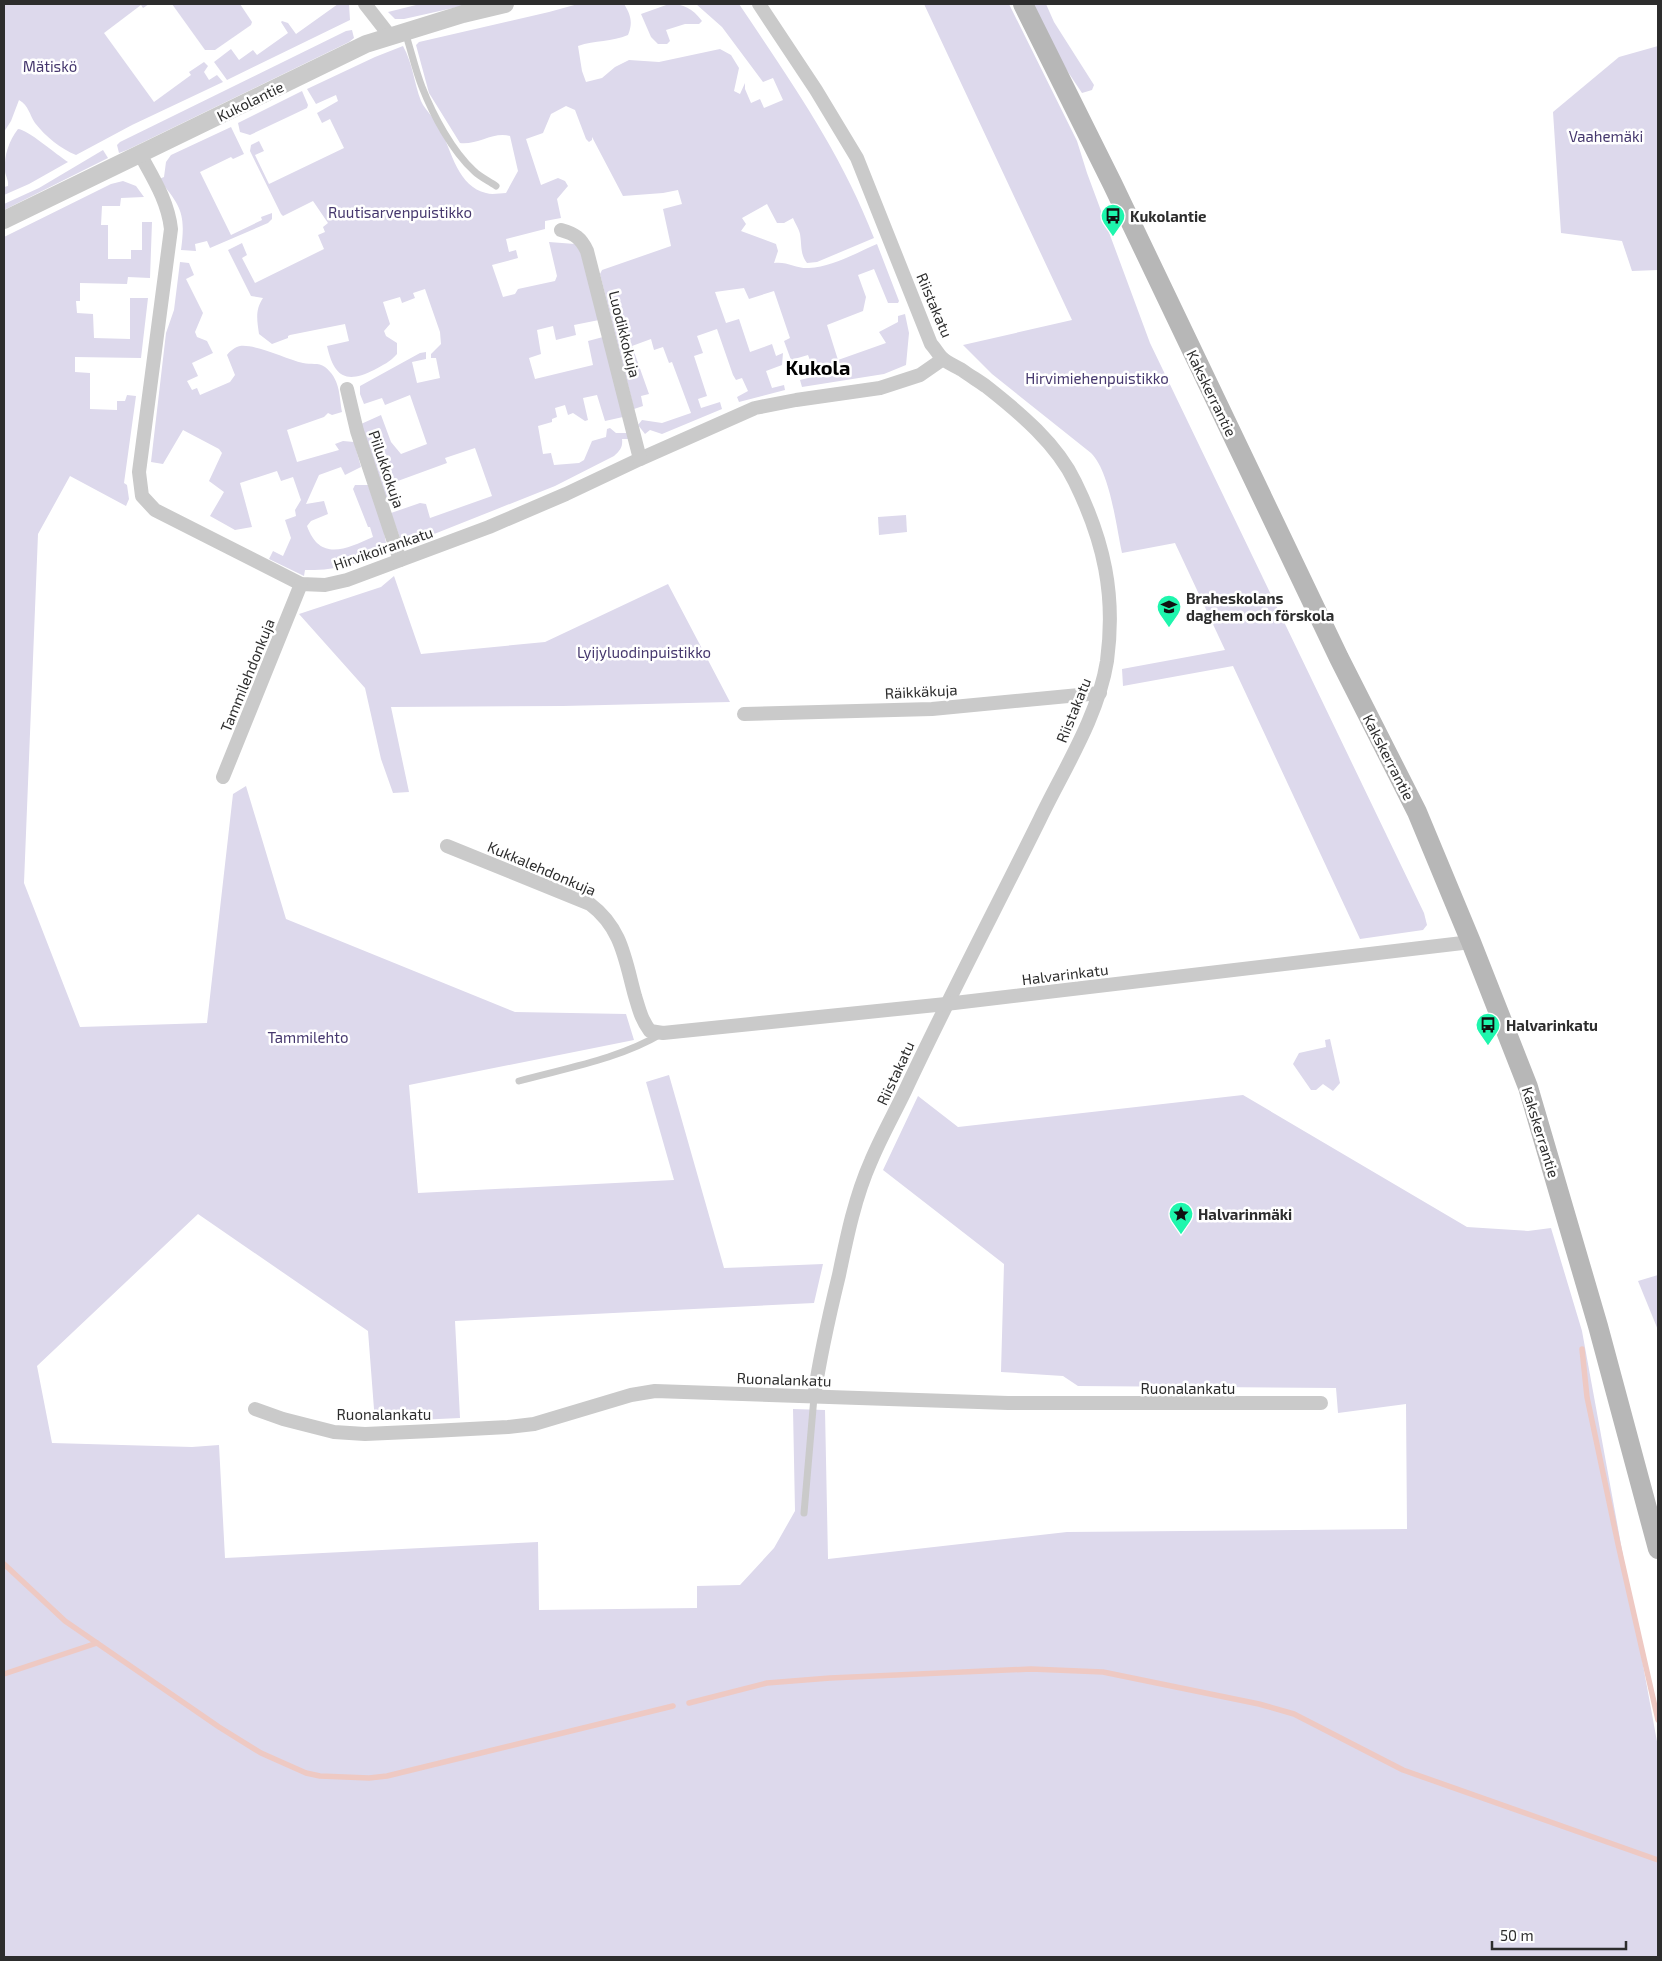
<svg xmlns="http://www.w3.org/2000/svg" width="1662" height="1961" font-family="'Exo 2',sans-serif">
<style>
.green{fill:#ddd9ec}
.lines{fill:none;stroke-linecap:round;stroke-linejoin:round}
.stream{stroke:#eec9c3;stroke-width:5.5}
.service{stroke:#cacaca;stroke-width:7}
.minor{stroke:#cacaca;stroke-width:14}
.tertiary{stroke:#cacaca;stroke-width:18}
.secondary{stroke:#b7b7b7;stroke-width:20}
.labels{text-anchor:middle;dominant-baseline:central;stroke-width:5;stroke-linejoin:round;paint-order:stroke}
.park-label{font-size:15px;fill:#45376d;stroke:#fff}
.street-label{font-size:15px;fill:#2d2d2d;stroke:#fff}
.poi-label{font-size:15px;font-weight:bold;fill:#2d2d2d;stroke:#fff;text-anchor:start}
.district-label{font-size:20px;font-weight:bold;fill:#000;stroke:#fff}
</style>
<rect width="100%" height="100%" fill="#fff"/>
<g class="green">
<path d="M 4,4 L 149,4 L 143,8 L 141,5 L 104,33 L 154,102 L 191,75 L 189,72 L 204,62 L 208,66 L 204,72 L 209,80 L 217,75 L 223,82 L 132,125 L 76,155 C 61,149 45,136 35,123 C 29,114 29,106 19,100 L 11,121 L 4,132 Z"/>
<polygon points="172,4 240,4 252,22 251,25 215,50 205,50"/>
<polygon points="338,4 349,4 350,20 227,80 214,62 231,49 239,60 253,50 257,55 288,33 281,22 282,21 288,23 296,34"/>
<polygon points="420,4 471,4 404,19 395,19 388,12"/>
<path d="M 578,4 L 624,4 C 631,15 633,23 628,35 C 612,42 595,40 578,46 L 582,71 L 586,82 L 602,78 L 615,67 L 629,60 L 659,62 L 720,49 L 731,55 L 739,68 L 734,91 L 740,94 L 745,83 L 745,89 L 751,103 L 760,99 L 764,108 L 783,100 L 773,78 L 763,82 L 722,27 L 696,4 L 739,4 C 790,80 841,152 874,238 L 817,262 L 807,263 C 800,254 802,246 800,234 C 799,229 795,223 793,218 L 784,223 L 777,223 L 767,204 L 742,218 L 746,224 L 741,231 L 776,244 L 778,251 L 774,263 C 787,261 797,269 809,268 C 832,267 856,253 877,244 L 899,301 L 898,303 L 888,303 L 874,269 L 858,275 L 866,297 L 863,311 L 827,325 L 838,360 L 886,343 L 879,332 L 898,322 L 898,316 L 905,314 L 909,333 L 906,365 L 884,374 L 802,387 L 800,380 L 816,376 L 808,355 L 791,360 L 784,341 L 790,338 L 774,291 L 749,299 L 744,288 L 715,292 L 726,323 L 739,319 L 750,352 L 772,344 L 776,356 L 783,353 L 782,365 L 766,371 L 772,388 L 784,385 L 785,390 L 739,402 L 737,397 L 748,391 L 742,378 L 736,380 L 733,375 L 717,329 L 697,336 L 703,353 L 694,356 L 707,396 L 698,399 L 701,408 L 720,402 L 722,409 L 662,434 L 650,430 L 645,434 L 638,425 L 642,420 L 662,423 L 691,413 L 672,362 L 669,363 L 663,347 L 654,350 L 651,339 L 632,346 L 649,394 L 641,396 L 643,406 L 634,409 L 600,274 L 602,270 L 671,246 L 663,209 L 682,204 L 678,190 L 663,193 L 623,196 L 592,137 L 592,140 L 589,142 L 586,139 L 575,110 L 566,106 L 551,114 L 543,133 L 526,139 L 541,185 L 558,178 L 565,181 L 568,186 L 557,199 L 561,218 L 545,221 L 545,229 L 506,239 L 509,252 L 516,250 L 518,258 L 492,265 L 503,297 L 515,294 L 518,289 L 555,281 L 557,276 L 549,242 L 575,244 L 581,252 L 599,320 L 574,325 L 576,335 L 556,340 L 553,326 L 537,330 L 541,354 L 529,358 L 535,379 L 593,365 L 588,341 L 603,337 L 623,417 L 605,421 L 597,395 L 583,398 L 588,420 L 585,421 L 573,413 L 568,415 L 565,405 L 555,408 L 557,417 L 552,419 L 552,422 L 538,426 L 543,454 L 551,453 L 554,465 L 579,463 L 584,460 L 592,441 L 606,437 L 607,429 L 610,428 L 616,433 L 628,433 L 628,439 L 622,439 C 623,447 620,451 614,456 L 555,486 L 419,540 L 414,540 L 406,536 L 400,538 L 391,513 L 420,503 L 426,504 L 430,518 L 492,496 L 475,448 L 445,458 L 447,463 L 395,482 L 393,484 L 397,497 L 387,502 L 361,424 L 381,415 L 391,442 L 401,454 L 427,444 L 410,395 L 385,405 L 382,398 L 364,404 L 360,394 L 360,386 L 420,353 L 426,352 L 426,359 L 412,362 L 417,383 L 440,378 L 436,358 L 431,358 L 431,354 L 441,344 L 440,332 L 425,289 L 413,293 L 415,298 L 402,303 L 400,297 L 383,302 L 390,324 L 384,331 L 386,336 L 397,343 L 397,354 C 390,362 383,365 374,370 C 346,384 334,377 327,346 L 349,341 L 345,324 L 290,335 L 288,336 L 288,338 L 272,344 L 259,334 C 257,320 255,310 263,298 L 251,296 L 228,250 L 242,243 L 247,255 L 242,258 L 255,283 L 324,249 L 318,235 L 325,232 L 323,227 L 328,223 L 313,201 L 283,216 L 281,214 L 250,151 L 251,145 L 259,141 L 264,151 L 255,155 L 269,184 L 344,148 L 330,119 L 322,123 L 317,113 L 338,101 L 336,95 L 316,104 L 307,89 L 375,57 L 403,46 C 413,64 414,83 421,101 C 426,112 436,119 441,129 C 451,152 459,187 486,193 C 492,195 500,193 506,193 L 518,171 L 510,136 C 494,131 478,145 460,143 L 429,93 L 416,45 L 419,42 L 549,12 Z"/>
<path d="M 669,4 C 684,4 692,8 702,21 L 699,24 L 685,24 L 666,30 L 670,41 L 667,44 L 658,44 L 651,37 L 641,14 Z"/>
<path d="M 924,4 L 1009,4 L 1077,141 L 1087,173 L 1150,343 L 1424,913 L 1427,925 L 1423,930 L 1360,939 L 1233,666 L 1123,686 L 1122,669 L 1225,650 L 1175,543 L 1122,553 C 1116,525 1110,472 1091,453 L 992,374 L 963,345 L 1072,320 Z"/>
<polygon points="1029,4 1046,4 1054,22 1094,85 1092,90 1082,93 1062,63"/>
<polygon points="352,30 354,38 349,42 127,150 119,153 117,145 120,142 346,31"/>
<polygon points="1658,46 1658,270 1632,271 1622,241 1561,233 1553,112 1619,57"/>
<polygon points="302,91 308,105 307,108 250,135 240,132 238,123"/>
<path d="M 231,127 L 244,154 L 233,159 L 231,157 L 200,172 L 231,235 L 262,220 L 261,217 L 272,213 L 272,219 L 268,223 L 210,248 L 207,241 L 195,244 L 196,251 L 181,250 C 186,213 181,207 159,179 L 164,177 L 166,162 L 171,155 Z"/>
<path d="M 18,129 C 27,129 57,155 68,162 L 29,184 L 4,195 L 4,187 L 8,186 C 9,180 5,176 5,170 C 4,155 9,141 18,129 Z"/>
<polygon points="103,150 108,158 4,210 4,204 39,188"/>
<polygon points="123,181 136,186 144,197 121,198 120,206 102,206 101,225 108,225 108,259 131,259 131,250 142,250 142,222 152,222 150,278 128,277 127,284 80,283 80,301 76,301 77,313 93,314 94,338 130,339 130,298 148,298 141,358 75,357 75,372 90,373 90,409 117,410 117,401 125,401 127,395 136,396 124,483 127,485 129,499 126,506 70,476 38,534 24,883 80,1027 207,1023 233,794 246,786 286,919 515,1012 626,1014 634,1040 409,1085 418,1193 674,1180 646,1082 669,1075 724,1268 823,1264 814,1303 455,1321 460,1418 375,1422 368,1331 198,1214 37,1366 52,1443 192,1447 219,1445 225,1558 538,1542 539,1610 697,1608 697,1586 740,1585 774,1548 795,1511 793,1409 825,1410 828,1559 1067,1532 1407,1529 1406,1404 1338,1413 1336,1388 1078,1386 1063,1376 1001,1372 1004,1264 883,1170 918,1096 958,1127 1243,1095 1467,1227 1528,1231 1551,1228 1582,1331 1658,1747 1658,1957 4,1957 4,237 111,184"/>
<path d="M 180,262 L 189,263 L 194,275 L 186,279 L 203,313 L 195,332 L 197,337 L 207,341 L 213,353 L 192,363 L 198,376 L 187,381 L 192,390 L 197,388 L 200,395 L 230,382 L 235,375 L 227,355 C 230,351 235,347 240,346 C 256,344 286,359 303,363 C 311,365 318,362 325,367 C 340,379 339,394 342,412 L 332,415 L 328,413 L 324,417 L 287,430 L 297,462 L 339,450 L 335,444 L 343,441 L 354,442 L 361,467 L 345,475 L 341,467 L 319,475 L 306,504 L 324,501 L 328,514 L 311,521 L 307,526 C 320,562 346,549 373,537 L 370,527 L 368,527 L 353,489 L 355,485 L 368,485 L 383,526 L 386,543 L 381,543 C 374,566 325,571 305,570 L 304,576 L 269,559 L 273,551 L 283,556 L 291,538 L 285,520 L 296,516 L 295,510 L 301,500 L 293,477 L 281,481 L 277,471 L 240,483 L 252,527 L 235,530 L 210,516 L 224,492 L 209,481 L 222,453 L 219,449 L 183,430 L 163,464 L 151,462 L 166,333 L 174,310 Z"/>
<polygon points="906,515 907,532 879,535 878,517"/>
<polygon points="394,576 421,654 545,642 668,584 730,702 563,706 391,707 409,792 393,793 381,759 365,688 299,614 381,587"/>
<polygon points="1330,1039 1340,1083 1333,1091 1323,1084 1316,1090 1311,1090 1293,1064 1299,1053 1326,1047 1325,1040"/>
<polygon points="1658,1275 1658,1330 1638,1281"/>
</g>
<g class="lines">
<g class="stream">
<polyline points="1582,1349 1587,1397 1618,1544 1658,1720"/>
<polyline points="4,1564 65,1621 219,1727 261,1753 306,1773 320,1776 369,1778 387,1776 673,1706"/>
<polyline points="4,1674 97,1643"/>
<polyline points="689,1703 767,1683 830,1678 1031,1669 1103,1672 1259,1704 1294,1714 1403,1770 1658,1860"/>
</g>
<g class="service">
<path d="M 405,32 C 411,50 415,69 422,87 C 433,115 452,151 474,171 C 480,177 489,181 496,186"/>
<path d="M 519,1081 C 566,1068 619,1059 661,1034"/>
<polyline points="804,1513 814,1397"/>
</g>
<g class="minor">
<polyline points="365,4 390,36"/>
<path d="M 759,4 L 816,90 L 857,158 L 931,344 C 935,348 938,354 942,358 C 947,363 956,366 962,370 C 970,376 979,381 987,387 C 1020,413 1057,444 1075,482 C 1104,541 1116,595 1107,661 C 1098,717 1064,769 1040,819 C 995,910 948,999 905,1091 C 894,1114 881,1137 871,1161 C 855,1197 847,1236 839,1275 C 829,1316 820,1356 814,1397"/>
<path d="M 140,154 C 153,178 168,201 171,229 L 139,472 L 142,496 L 155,510 L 301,584 L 325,585 L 347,580 L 489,527 L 566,494 L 640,459 L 755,408 L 796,400 L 880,388 L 920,375 L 943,359"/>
<path d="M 561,230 C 575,234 581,238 587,251 L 640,459"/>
<polyline points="347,389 357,431 400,560"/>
<polyline points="744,714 932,709 1100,693"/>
<polyline points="223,777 301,584"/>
<path d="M 447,846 L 590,904 C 622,928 625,960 635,996 C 639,1009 641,1019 650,1031 L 663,1033 L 946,1004 L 1471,942"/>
<polyline points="255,1409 283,1419 334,1432 365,1434 432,1431 508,1427 534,1424 631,1395 655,1391 1008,1403 1321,1403"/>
</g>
<polyline class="tertiary" points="4,220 366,44 463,14 505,4"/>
<polyline class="secondary" points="1023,4 1112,183 1339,658 1417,812 1471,942 1528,1087 1598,1326 1658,1549"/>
</g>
<defs>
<symbol id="bus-pin" viewBox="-11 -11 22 30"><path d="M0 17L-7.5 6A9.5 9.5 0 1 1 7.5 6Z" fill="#1ef6ad" stroke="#fff"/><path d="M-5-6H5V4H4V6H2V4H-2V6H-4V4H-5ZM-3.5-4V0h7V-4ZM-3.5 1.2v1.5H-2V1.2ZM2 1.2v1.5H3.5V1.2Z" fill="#111"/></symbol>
<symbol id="school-pin" viewBox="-11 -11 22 30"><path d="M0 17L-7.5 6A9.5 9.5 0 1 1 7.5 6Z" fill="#1ef6ad" stroke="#fff"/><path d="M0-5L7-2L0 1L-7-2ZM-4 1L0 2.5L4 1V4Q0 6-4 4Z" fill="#111"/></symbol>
<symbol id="sight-pin" viewBox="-11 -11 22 30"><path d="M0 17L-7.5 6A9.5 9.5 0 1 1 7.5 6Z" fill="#1ef6ad" stroke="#fff"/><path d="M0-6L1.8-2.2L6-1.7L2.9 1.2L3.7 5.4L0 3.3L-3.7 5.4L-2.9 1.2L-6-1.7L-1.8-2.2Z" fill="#111"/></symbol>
</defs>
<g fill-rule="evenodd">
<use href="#bus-pin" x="1099" y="202" width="28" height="38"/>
<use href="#school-pin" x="1155" y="593" width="28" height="38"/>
<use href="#bus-pin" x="1474" y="1011" width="28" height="38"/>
<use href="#sight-pin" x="1167" y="1200" width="28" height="38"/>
</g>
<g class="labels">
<g class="park-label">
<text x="50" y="66">Mätiskö</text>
<text x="1606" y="136">Vaahemäki</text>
<text x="400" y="212">Ruutisarvenpuistikko</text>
<text x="1097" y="378">Hirvimiehenpuistikko</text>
<text x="644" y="652">Lyijyluodinpuistikko</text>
<text x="308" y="1037">Tammilehto</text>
</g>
<g class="street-label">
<text transform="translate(250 101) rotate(-26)">Kukolantie</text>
<text transform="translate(935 305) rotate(67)">Riistakatu</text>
<text transform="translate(625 334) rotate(76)">Luodikkokuja</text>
<text transform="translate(1212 393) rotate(64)">Kakskerrantie</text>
<text transform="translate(387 469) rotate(71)">Piilukkokuja</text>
<text transform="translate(383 548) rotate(-19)">Hirvikoirankatu</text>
<text transform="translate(247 675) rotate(-68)">Tammilehdonkuja</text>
<text transform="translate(921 691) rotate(-3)">Räikkäkuja</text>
<text transform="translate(1073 710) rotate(-68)">Riistakatu</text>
<text transform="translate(1389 757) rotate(63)">Kakskerrantie</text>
<text transform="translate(542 868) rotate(23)">Kukkalehdonkuja</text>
<text transform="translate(1065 974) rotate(-7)">Halvarinkatu</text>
<text transform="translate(895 1073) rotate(-65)">Riistakatu</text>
<text transform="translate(1541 1132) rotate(73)">Kakskerrantie</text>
<text transform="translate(784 1379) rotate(2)">Ruonalankatu</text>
<text x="1188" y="1388">Ruonalankatu</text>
<text x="384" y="1414">Ruonalankatu</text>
</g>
<g class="poi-label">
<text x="1130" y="216">Kukolantie</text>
<text x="1186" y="598">Braheskolans<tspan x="1186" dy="17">daghem och förskola</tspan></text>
<text x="1506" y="1025">Halvarinkatu</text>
<text x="1198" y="1214">Halvarinmäki</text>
</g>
<g class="district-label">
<text x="818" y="367">Kukola</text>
</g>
</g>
<rect width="1662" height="1961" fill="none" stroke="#2d2d2d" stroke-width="10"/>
<path d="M1492 1941v8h134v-8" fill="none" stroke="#2d2d2d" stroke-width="2.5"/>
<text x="1500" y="1941" font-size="15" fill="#2d2d2d" stroke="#ffffff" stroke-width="4" paint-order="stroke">50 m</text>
</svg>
